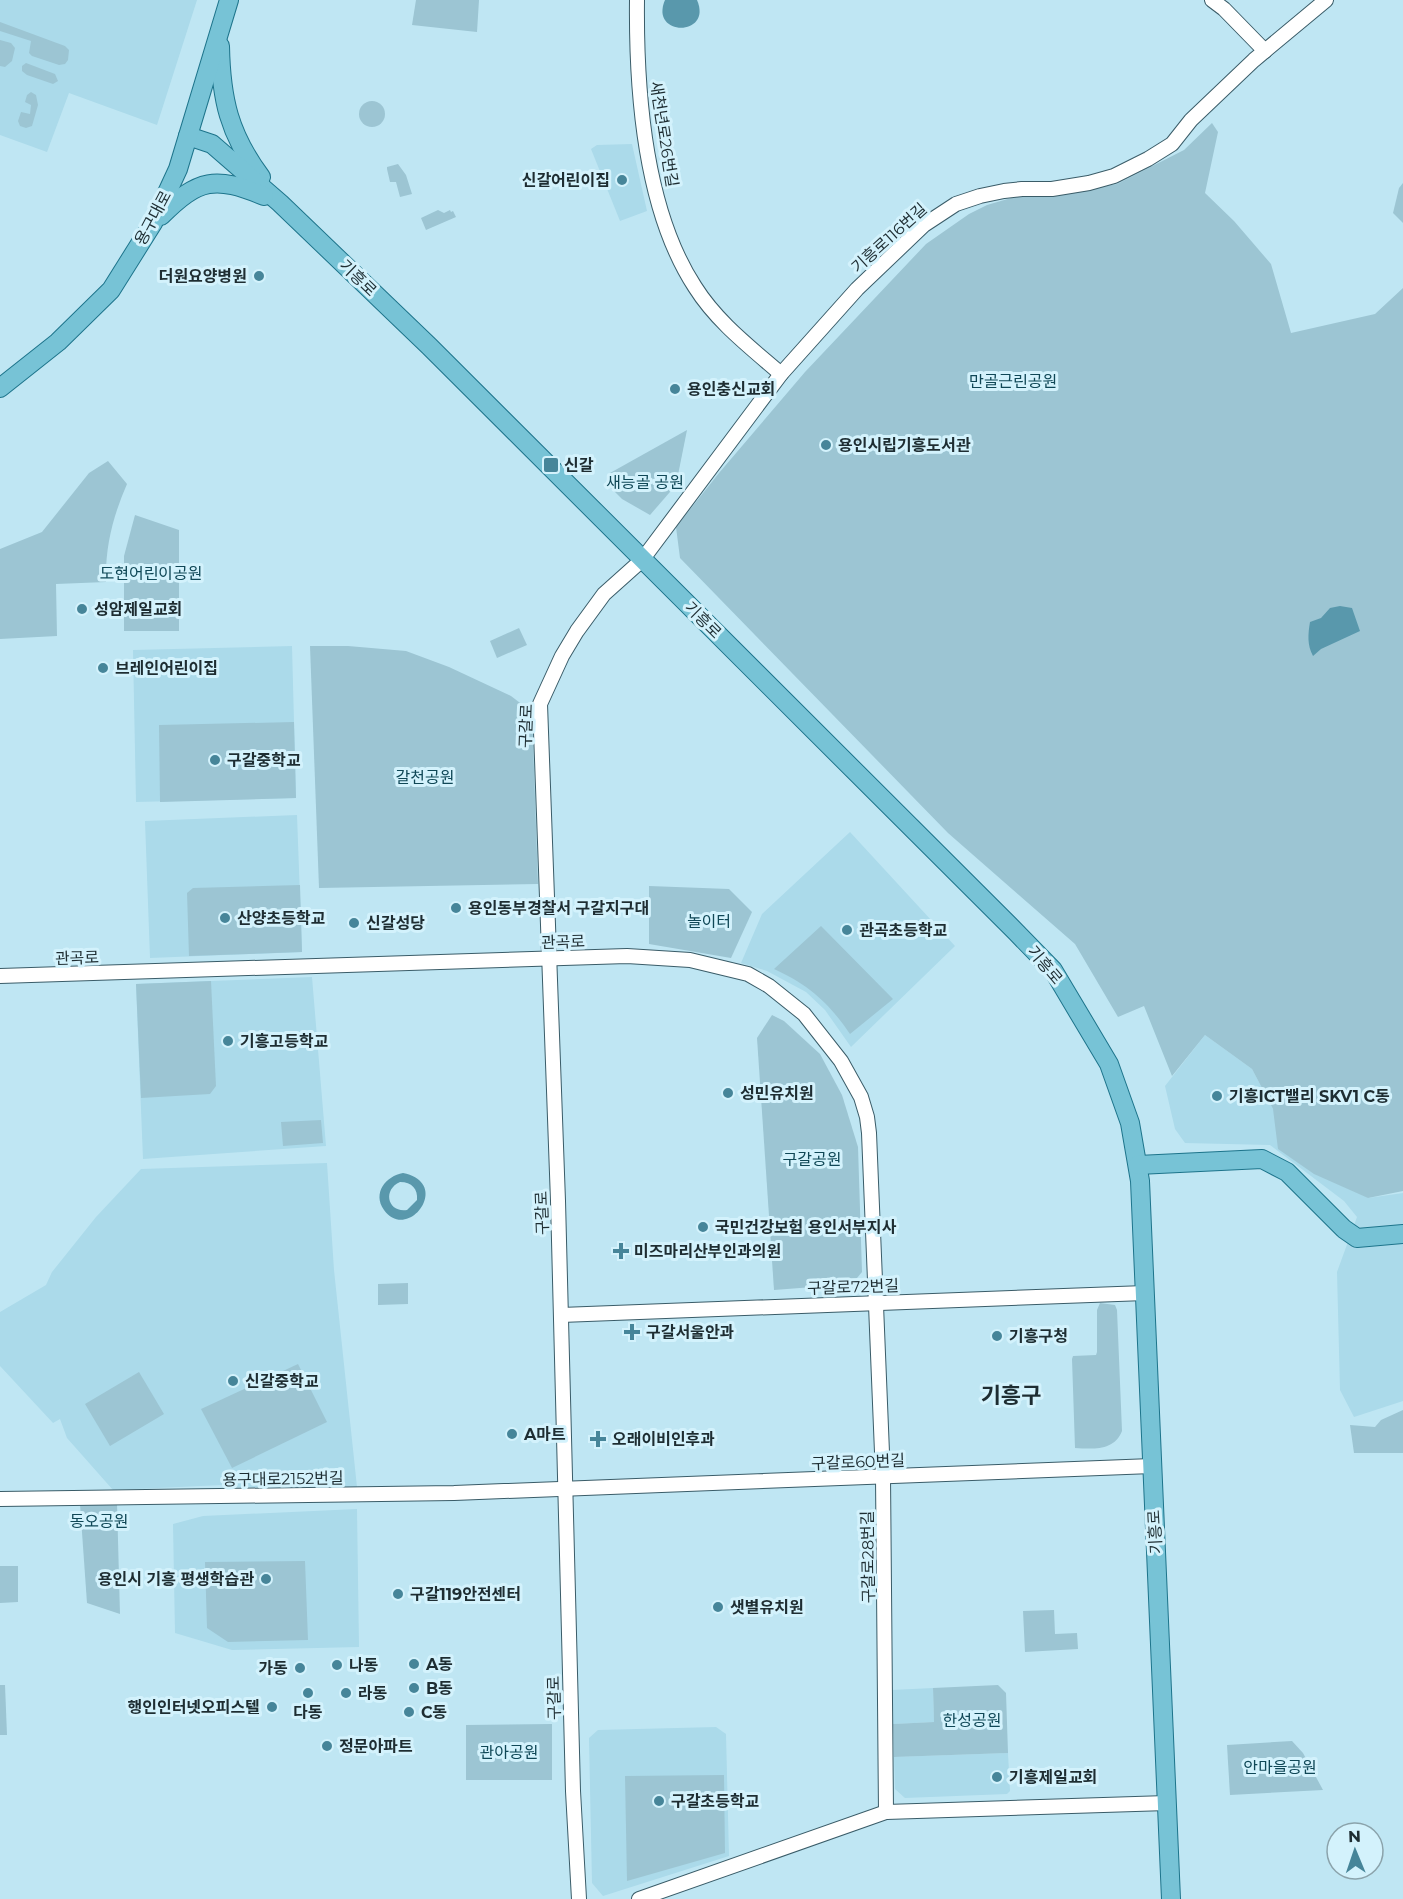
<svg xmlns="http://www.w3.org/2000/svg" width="1403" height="1899" font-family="Montserrat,'Noto Sans KR',sans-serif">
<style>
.built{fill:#abdaea}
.green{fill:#9cc5d3}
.water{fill:#5998ac;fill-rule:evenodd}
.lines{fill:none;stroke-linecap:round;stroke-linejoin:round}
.minor-casing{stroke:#3a5c68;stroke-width:16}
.major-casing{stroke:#1d748b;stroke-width:20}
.minor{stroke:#fff;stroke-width:14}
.major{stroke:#77c3d6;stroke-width:18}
.poi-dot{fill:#468599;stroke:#d3f2fc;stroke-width:2}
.labels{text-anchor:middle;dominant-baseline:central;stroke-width:6;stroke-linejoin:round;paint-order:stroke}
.street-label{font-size:16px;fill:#1e2d32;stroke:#d3f2fc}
.poi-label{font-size:16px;font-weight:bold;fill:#1e2d32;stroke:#d3f2fc;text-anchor:start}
.park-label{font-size:16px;fill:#0f4756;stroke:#d3f2fc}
.district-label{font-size:22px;font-weight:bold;fill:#1e2d32;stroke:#d3f2fc}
</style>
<rect width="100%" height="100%" fill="#bfe6f3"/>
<g class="built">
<polygon points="0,0 197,0 157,125 69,93 47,152 0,135"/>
<polygon points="632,144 647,211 620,221 591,149 597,145"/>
<polygon points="292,646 296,798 136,802 133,650"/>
<polygon points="297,815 302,952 150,958 145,821"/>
<polygon points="850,832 955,946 851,1047 825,1010 806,992 767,971 741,963 762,914"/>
<polygon points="312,977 326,1146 143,1159 136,984"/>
<polygon points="1205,1035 1252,1069 1273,1109 1368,1198 1403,1193 1403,1401 1354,1417 1340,1390 1337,1272 1357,1217 1344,1201 1270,1145 1185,1143 1175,1129 1165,1086"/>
<polygon points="327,1163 334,1270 357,1487 232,1487 223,1485 113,1490 67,1438 60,1419 53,1423 0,1366 0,1312 46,1285 52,1272 96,1217 141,1169"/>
<polygon points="357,1509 359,1647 232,1650 175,1633 173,1524 203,1516"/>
<polygon points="933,1688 934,1722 893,1724 892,1690"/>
<polygon points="716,1727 726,1734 729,1856 603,1896 592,1883 589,1738 598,1730"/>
<polygon points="1008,1753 1010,1791 1007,1794 905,1798 895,1789 894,1757"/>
</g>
<g class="green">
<polygon points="416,0 479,0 477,32 412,25"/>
<polygon points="0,22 65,46 69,50 68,60 65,64 59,65 32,56 29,53 31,41 0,31"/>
<polygon points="0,40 11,43 15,48 12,61 5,67 0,66"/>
<polygon points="26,63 55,74 58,81 53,84 27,75 22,71 22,66"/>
<polygon points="31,92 36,95 38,105 32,126 26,128 20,126 18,121 21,112 30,114 31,105 25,102 27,95"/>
<circle cx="372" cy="114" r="13"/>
<polygon points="1212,123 1218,132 1205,193 1234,221 1271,264 1291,333 1375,314 1403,288 1403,1191 1368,1198 1314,1174 1278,1149 1273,1109 1252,1069 1205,1035 1172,1076 1144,1006 1118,1017 1075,944 948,833 680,558 676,527 719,473 805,372 926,244 969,214 987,205 1021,195 1063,194 1117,184 1184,150"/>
<polygon points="398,164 406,175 412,194 400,197 396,182 390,182 387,169 387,167"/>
<polygon points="1403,183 1403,223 1393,213 1399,188"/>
<polygon points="438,210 444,213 450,210 451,212 453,211 456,217 426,230 421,218"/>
<polygon points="687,430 676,485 650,515 622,499 607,484 610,473"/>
<path d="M 108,461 L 127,484 C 113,516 105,547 106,582 L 56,584 L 57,636 L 0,639 L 0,549 L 42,532 L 89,473 Z"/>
<polygon points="135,515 179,530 179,631 124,631 124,556"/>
<polygon points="519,628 527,645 497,658 490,641"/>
<polygon points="310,646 348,646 406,651 449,667 511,696 532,712 538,884 319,888"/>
<polygon points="294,722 296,798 160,802 159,725"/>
<polygon points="300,885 302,952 189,956 187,893 193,888"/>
<polygon points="649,886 729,889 752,912 731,958 649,944"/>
<path d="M 821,926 L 893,999 L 850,1034 C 829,1003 809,985 774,969 Z"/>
<polygon points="211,981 216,1086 210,1094 141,1098 136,984"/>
<polygon points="772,1015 784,1021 820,1054 842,1095 858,1147 862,1272 852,1284 774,1290 757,1038"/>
<polygon points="321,1120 323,1143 283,1146 281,1122"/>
<polygon points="408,1283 408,1304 378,1305 378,1284"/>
<path d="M 1100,1303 L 1115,1305 L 1117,1310 L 1122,1431 C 1114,1451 1094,1449 1075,1448 L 1072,1359 L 1073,1356 L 1096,1355 L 1097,1352 L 1097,1310 Z"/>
<polygon points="298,1364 327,1422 232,1468 201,1409"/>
<polygon points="139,1372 164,1414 110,1446 85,1404"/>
<polygon points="1403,1410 1403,1453 1354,1453 1350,1425 1375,1427 1381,1420"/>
<polygon points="117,1503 120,1614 87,1603 80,1504"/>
<polygon points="305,1561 308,1640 228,1642 207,1628 205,1562"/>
<polygon points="0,1566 18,1566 18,1602 0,1603"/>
<polygon points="1054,1610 1055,1634 1077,1633 1078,1649 1025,1652 1023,1611"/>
<polygon points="0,1685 5,1685 7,1735 0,1735"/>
<polygon points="998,1685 1006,1693 1008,1753 894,1757 893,1724 934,1722 933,1688"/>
<polygon points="552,1724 552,1780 466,1780 466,1725"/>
<polygon points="1292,1741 1303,1753 1323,1790 1230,1795 1227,1745"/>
<polygon points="724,1775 725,1853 627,1881 625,1776"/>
</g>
<g class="water">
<path d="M 665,0 L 697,0 C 713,37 649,37 665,0 Z"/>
<path d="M 1340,606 L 1352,608 L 1360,631 L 1321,649 L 1313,656 C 1307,645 1308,634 1310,622 L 1321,618 L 1330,608 Z"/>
<path d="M 403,1173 C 453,1183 408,1243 384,1210 C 372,1193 386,1176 403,1173 ZM 400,1182 C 412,1182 418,1189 417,1200 L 407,1210 C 388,1213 382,1190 400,1182 Z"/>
</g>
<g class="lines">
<defs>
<g id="minor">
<path d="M 637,0 C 636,90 644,209 695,287 C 717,322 750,347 781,374"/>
<polyline points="1212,0 1224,9 1265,51"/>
<polyline points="0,976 627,956 690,960 748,974 769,986 804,1014 841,1061 861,1097 867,1117 869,1133 883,1477 886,1812"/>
<polyline points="561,1315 1145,1293"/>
<polyline points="0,1499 454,1493 1152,1466"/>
<polyline points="579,1899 573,1791 558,1201 540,704 562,656 577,631 604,594 642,560 781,374 857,289 924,225 956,204 980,196 1004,191 1022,189 1052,189 1089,183 1114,176 1148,159 1172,144 1191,120 1254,60 1326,0"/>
<polyline points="639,1899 886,1812 1167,1803"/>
</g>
<g id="major">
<path d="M 220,46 C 221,99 229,134 261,177"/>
<polyline points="188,136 212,144 280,203 429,346 1016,932 1053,970 1109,1064 1130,1123 1140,1181 1171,1899"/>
<path d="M 161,216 C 199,178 215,176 264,196"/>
<polyline points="0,388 58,342 111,290 153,223 178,169 229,0"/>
<polyline points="1138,1165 1262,1159 1287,1172 1344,1229 1357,1238 1403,1234"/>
</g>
</defs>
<use href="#minor" class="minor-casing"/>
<use href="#major" class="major-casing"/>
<use href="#minor" class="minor"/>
<use href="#major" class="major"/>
</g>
<g class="poi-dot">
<circle cx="622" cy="180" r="6"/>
<circle cx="259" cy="276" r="6"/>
<circle cx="675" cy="389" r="6"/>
<circle cx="826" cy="445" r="6"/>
<rect x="543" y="457" width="16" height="16" rx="3"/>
<circle cx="82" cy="609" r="6"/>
<circle cx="103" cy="668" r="6"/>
<circle cx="215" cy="760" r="6"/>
<circle cx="456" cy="908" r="6"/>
<circle cx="225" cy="918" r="6"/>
<circle cx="354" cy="923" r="6"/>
<circle cx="847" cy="930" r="6"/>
<circle cx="228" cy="1041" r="6"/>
<circle cx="728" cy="1093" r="6"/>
<circle cx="1217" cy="1096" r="6"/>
<circle cx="703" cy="1227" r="6"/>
<path d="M618 1242h6v6h6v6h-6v6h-6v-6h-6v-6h6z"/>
<path d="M629 1323h6v6h6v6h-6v6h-6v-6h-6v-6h6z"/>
<circle cx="997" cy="1336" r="6"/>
<circle cx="233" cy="1381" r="6"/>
<circle cx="512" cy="1434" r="6"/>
<path d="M595 1430h6v6h6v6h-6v6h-6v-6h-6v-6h6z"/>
<circle cx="266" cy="1579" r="6"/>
<circle cx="398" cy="1594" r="6"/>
<circle cx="718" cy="1607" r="6"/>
<circle cx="414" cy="1664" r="6"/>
<circle cx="337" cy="1665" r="6"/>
<circle cx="300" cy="1668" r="6"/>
<circle cx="414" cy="1688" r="6"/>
<circle cx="308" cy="1693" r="6"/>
<circle cx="346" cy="1693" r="6"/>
<circle cx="272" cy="1707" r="6"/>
<circle cx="409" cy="1712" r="6"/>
<circle cx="327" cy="1746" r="6"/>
<circle cx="997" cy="1777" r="6"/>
<circle cx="659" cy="1801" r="6"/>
</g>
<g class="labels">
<g class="street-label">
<text transform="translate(664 134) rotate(81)">새천년로26번길</text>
<text transform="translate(153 218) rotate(-62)">용구대로</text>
<text transform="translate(889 238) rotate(-42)">기흥로116번길</text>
<text transform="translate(358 278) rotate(44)">기흥로</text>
<text transform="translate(703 620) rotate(45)">기흥로</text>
<text transform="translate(526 726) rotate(-88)">구갈로</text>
<text transform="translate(563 942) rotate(-2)">관곡로</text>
<text transform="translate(77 958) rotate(-2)">관곡로</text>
<text transform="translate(1045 965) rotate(50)">기흥로</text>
<text transform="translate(542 1213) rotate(-92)">구갈로</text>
<text transform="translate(853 1287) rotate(-2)">구갈로72번길</text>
<text transform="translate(858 1462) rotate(-2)">구갈로60번길</text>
<text transform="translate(283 1479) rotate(-1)">용구대로2152번길</text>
<text transform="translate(1155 1532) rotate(-93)">기흥로</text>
<text transform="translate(868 1557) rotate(-91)">구갈로28번길</text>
<text transform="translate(554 1698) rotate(-91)">구갈로</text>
</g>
<g class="poi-label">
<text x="610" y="180" text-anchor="end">신갈어린이집</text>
<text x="247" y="276" text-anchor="end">더원요양병원</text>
<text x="687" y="389">용인충신교회</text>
<text x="838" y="445">용인시립기흥도서관</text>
<text x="564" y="465">신갈</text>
<text x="94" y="609">성암제일교회</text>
<text x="115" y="668">브레인어린이집</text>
<text x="227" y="760">구갈중학교</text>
<text x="468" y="908">용인동부경찰서 구갈지구대</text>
<text x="237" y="918">산양초등학교</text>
<text x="366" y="923">신갈성당</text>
<text x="859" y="930">관곡초등학교</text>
<text x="240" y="1041">기흥고등학교</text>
<text x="740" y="1093">성민유치원</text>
<text x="1229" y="1096">기흥ICT밸리 SKV1 C동</text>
<text x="715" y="1227">국민건강보험 용인서부지사</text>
<text x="634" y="1251">미즈마리산부인과의원</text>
<text x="646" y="1332">구갈서울안과</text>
<text x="1009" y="1336">기흥구청</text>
<text x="245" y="1381">신갈중학교</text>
<text x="524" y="1434">A마트</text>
<text x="612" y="1439">오래이비인후과</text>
<text x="254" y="1579" text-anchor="end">용인시 기흥 평생학습관</text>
<text x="410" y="1594">구갈119안전센터</text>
<text x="730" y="1607">샛별유치원</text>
<text x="426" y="1664">A동</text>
<text x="349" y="1665">나동</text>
<text x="288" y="1668" text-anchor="end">가동</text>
<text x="426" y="1688">B동</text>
<text x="358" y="1693">라동</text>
<text x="260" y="1707" text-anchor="end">행인인터넷오피스텔</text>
<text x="308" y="1712" text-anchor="middle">다동</text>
<text x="421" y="1712">C동</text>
<text x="339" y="1746">정문아파트</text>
<text x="1009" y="1777">기흥제일교회</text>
<text x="671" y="1801">구갈초등학교</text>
</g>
<g class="park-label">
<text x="1013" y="381">만골근린공원</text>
<text x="645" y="482">새능골 공원</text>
<text x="151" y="573">도현어린이공원</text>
<text x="425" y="777">갈천공원</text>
<text x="709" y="921">놀이터</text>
<text x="812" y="1159">구갈공원</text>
<text x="99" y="1521">동오공원</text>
<text x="972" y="1720">한성공원</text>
<text x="509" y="1752">관아공원</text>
<text x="1280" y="1767">안마을공원</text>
</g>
<g class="district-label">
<text x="1011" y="1395">기흥구</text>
</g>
</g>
<g transform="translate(1355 1851) rotate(358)"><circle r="28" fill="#d3f2fc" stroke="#8ba3ab" stroke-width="1.5"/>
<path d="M0-4.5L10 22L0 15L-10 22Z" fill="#468599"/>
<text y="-9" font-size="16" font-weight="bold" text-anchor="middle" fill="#1e2d32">N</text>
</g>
</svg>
